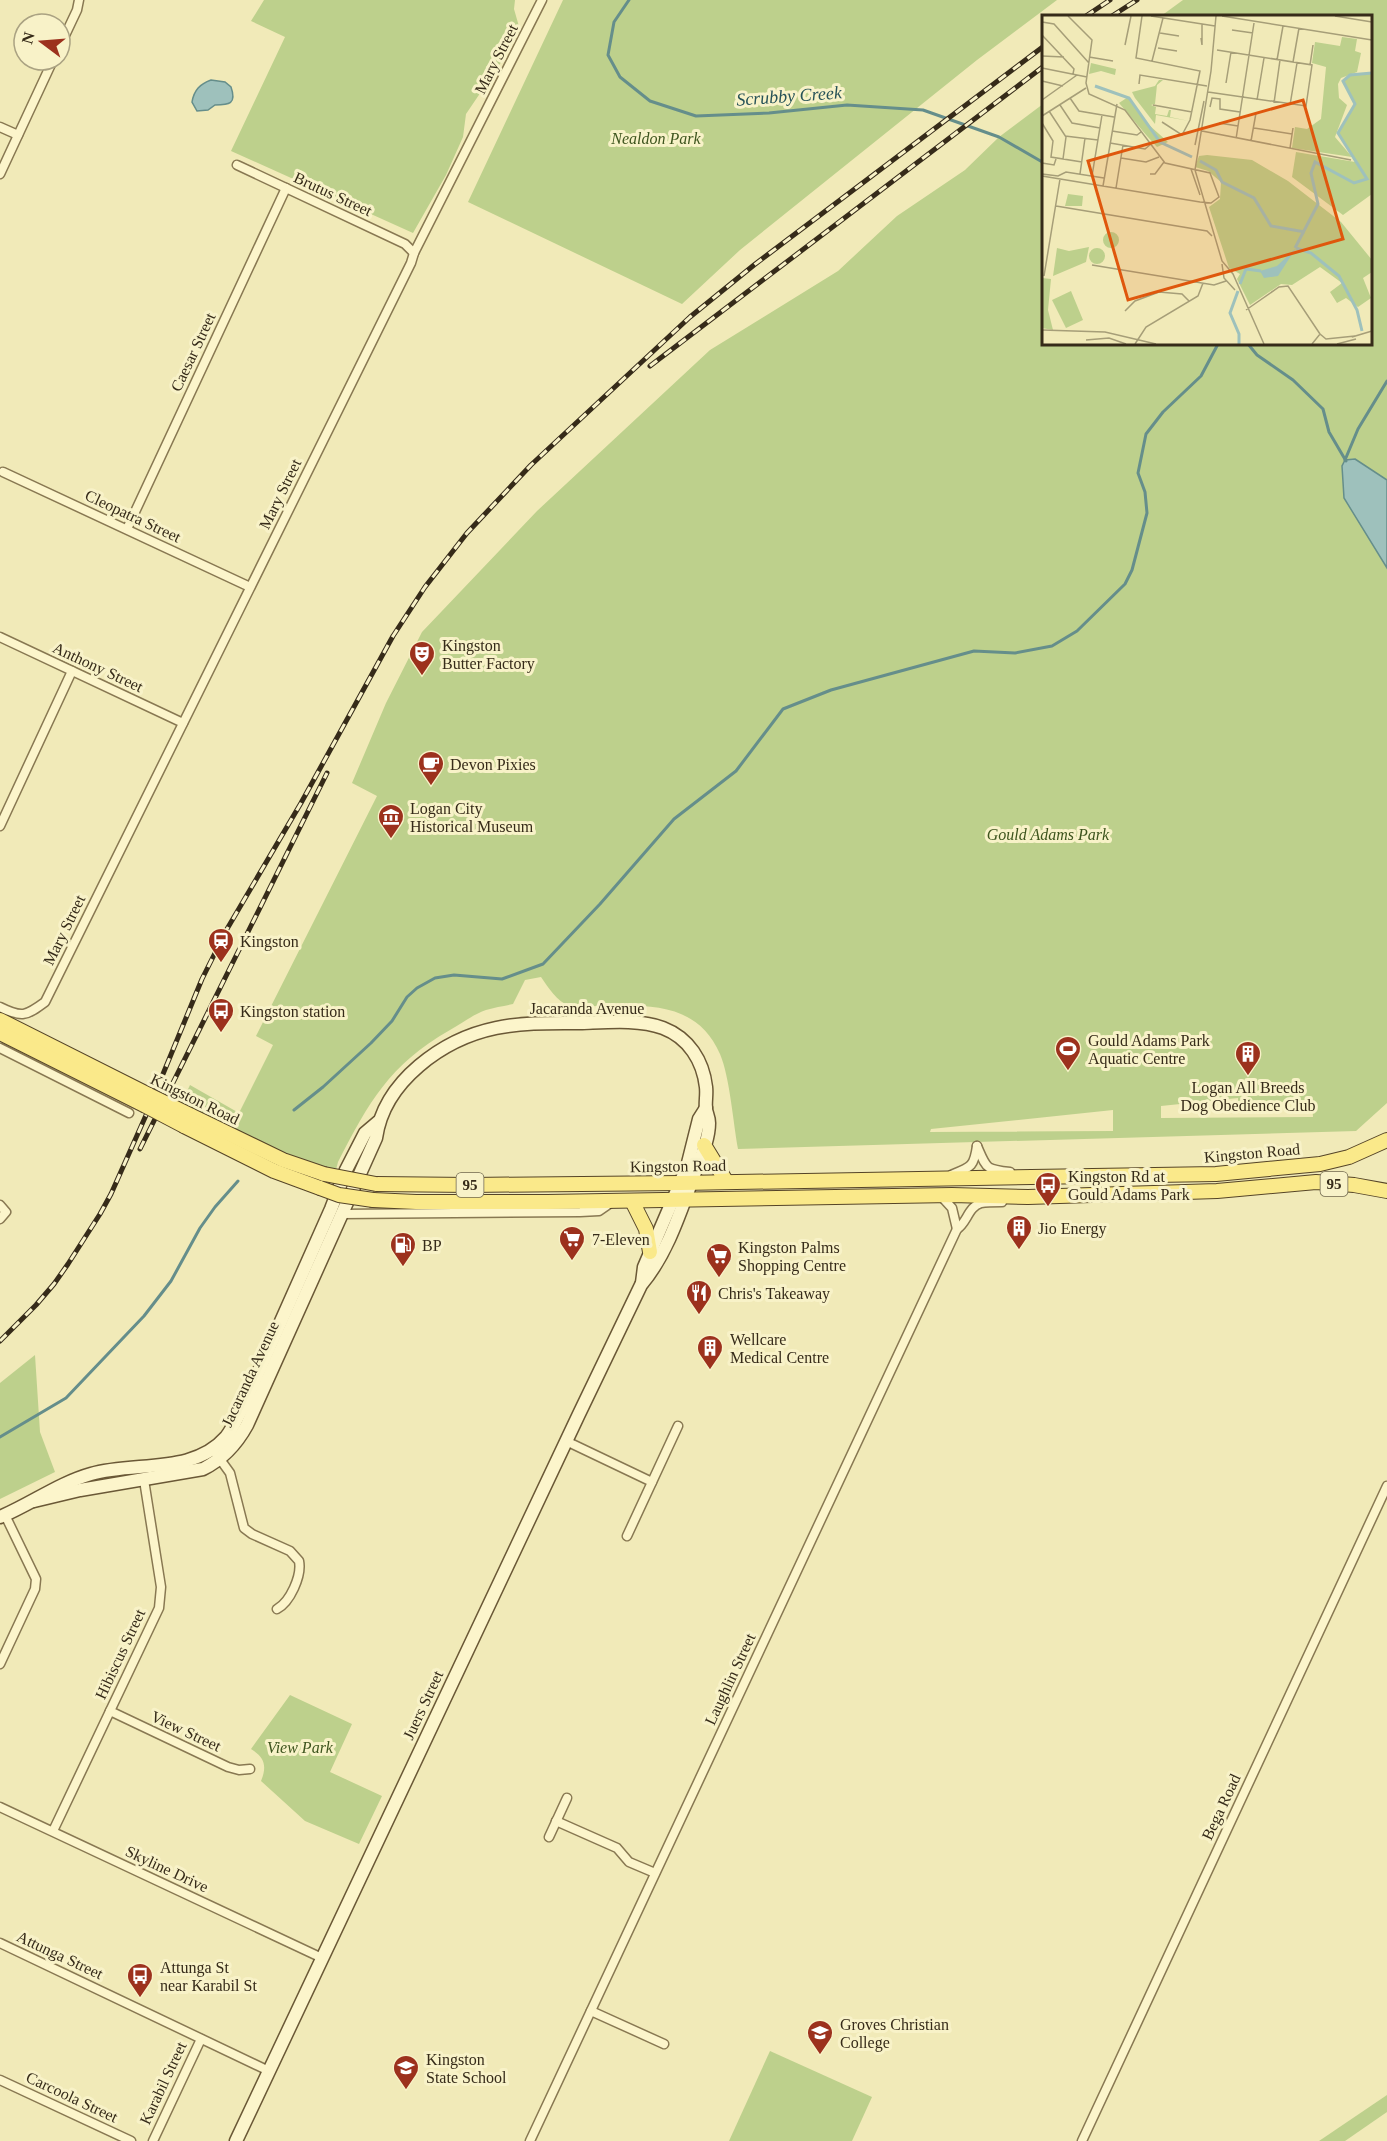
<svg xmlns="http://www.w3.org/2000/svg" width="1387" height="2141" font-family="'Times New Roman',serif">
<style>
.green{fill:#bdd08c;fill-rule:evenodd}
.water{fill:#9ec1bc;stroke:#658e8b;stroke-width:1.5}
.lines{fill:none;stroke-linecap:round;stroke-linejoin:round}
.stream{stroke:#658e8b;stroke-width:3}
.street-casing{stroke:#887852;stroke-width:11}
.secondary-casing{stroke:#6a5836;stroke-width:15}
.primary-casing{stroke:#554427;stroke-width:16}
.street{stroke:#fcf5cb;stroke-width:8}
.secondary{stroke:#fcf5cb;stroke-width:12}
.primary{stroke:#fae98a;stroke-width:14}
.rail-casing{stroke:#362b19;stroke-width:5}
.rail{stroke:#f8f2c8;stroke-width:3;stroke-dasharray:9;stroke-linecap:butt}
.primary-bridge-casing{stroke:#554427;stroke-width:16;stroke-linecap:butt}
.primary-bridge{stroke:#fae98a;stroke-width:14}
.labels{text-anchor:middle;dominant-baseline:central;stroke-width:6;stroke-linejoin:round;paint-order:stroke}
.shield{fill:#f8f2c8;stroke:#70674e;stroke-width:1.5}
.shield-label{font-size:15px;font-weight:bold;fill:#362b19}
.street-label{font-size:16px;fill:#362b19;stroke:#f8f2c8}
.park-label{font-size:16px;font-style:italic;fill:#3d541d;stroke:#f8f2c8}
.poi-label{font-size:16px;fill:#362b19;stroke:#f8f2c8;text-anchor:start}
.water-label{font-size:18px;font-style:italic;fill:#265257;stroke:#f8f2c8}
.inset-river{fill:none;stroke:#9ec1bc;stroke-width:3}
.inset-road{fill:none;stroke:#a69e78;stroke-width:1.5}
.view{fill:#df570d;fill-opacity:0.15;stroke:#df570d;stroke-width:3}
.inset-edge{fill:none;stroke:#362b19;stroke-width:3}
</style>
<rect width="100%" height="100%" fill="#f1eab8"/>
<g class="green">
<polygon points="264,0 515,0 514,9 520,30 506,55 466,114 463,137 446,175 413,233 231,151 285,37 251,21"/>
<polygon points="563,0 1057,0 977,60 740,250 682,304 468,202"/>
<path d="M 1183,0 L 1387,0 L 1387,1103 L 1356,1131 L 738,1149 C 733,1122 730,1078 720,1054 C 697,1001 646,1005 597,1006 C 589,1006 578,1008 570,1006 C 557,1002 548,987 541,977 L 525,980 L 513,1004 C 504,1006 495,1007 486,1010 C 474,1014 461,1024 450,1030 C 389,1065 369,1102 338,1162 L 336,1170 L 289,1155 L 181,1104 L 190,1085 L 239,1113 L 273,1045 L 256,1036 L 377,796 L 352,783 L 386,703 L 422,632 L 537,511 L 710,350 L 838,271 L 897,216 L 965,170 L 999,137 L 1043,104 L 1044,344 L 1370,344 L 1370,16 L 1161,16 ZM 1238,1098 L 1238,1102 L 1312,1102 L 1313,1117 L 1161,1118 L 1161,1106 ZM 1113,1110 L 1113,1131 L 930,1132 L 931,1129 Z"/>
<polygon points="35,1355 40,1432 55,1472 0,1499 0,1383"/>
<path d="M 290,1695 L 352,1724 L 330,1772 L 382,1796 L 359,1844 L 305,1821 L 261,1781 C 267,1766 265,1758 251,1749 Z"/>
<polygon points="770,2051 872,2097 852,2141 729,2141"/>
<polygon points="1387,2095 1387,2112 1345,2141 1319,2141"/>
</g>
<g class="water">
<path d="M 211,80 L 225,82 L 231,87 C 237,104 229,105 215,105 L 208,110 L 197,111 L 192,102 C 194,90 200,84 211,80 Z"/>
<polygon points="1355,459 1387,480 1387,568 1344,498 1342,466 1345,460"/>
</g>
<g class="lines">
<g class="stream">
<polyline points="629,0 614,22 608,55 620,77 650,101 696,116 769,113 847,105 923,110 999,137 1044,163"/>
<polyline points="1248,344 1257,355 1293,380 1323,409 1329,432 1346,461"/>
<polyline points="1345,460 1358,429 1387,381"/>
<polyline points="294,1110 323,1087 371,1043 392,1021 407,997 417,988 435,978 454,975 502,979 543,964 600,904 674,819 736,771 783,709 831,690 974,651 1015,653 1052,646 1077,631 1125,584 1132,570 1147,513 1145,492 1138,473 1146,434 1163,412 1201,376 1218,344"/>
<polyline points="0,1437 66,1398 144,1316 171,1281 200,1228 215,1207 238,1181"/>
</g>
<defs>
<g id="street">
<polyline points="60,46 77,10 79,0"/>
<polyline points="0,127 18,135"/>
<polyline points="237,165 405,244 414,253"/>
<polyline points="0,174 53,60"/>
<polyline points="3,472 250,587"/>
<polyline points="127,529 286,188"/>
<polyline points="0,637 183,723"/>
<polyline points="0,826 72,671"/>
<path d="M 0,1007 C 22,1018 26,1016 45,1002 L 411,263 L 414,253 L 542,0"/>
<polyline points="0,1048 129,1113"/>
<path d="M 977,1146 C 987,1169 985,1169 1010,1172"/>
<path d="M 951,1175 C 971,1167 974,1167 977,1146"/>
<polyline points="941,1196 952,1208 957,1229"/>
<polyline points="0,1205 6,1212 0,1219"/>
<polyline points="341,1214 580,1212 599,1211 612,1202"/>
<polyline points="566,1441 652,1482"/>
<path d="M 217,1455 L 230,1473 L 244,1528 L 252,1534 L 290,1551 L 299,1561 C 302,1576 290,1602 277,1609"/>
<polyline points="627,1536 678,1426"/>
<polyline points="0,1664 35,1589 36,1579 5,1515"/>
<polyline points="110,1711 228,1767 239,1770 250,1769"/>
<polyline points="0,1807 322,1958"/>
<polyline points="556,1821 617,1848 629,1862 655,1873"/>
<polyline points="53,1831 159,1608 161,1587 144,1480"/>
<polyline points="549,1837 567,1798"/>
<polyline points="0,1943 269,2071"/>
<polyline points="591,2011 664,2044"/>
<polyline points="0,2080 131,2141"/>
<polyline points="153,2141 201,2039"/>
<path d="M 530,2141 L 957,1229 C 967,1223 968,1207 981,1203 C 987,1202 995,1202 1002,1202"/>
<polyline points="1082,2141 1387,1486"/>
</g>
<g id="secondary">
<polyline points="642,1283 644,1267 687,1167 699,1119 706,1108"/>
<path d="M 34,1501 L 80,1490 L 203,1469 C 223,1459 236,1445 247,1425 L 376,1138 C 384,1081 443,1039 496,1028 C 524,1022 554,1023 582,1023 C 608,1022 639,1019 663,1028 C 689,1038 703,1061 706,1087 C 707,1095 705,1102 706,1110 C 707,1114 709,1118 709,1123 C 709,1140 700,1159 694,1175 C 680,1213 667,1254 641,1285 L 579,1414 L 236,2141"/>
<path d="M 0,1517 C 31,1504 59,1483 91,1474 C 135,1461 193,1475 226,1437 C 233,1428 237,1418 242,1409 L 331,1209 L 346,1170 L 365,1133 L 378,1122"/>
</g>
<g id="primary">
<polyline points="0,1020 149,1095"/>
<polyline points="0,1033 144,1105"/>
<polyline points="190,1115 283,1160 324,1174"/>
<polyline points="184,1126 274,1171 320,1188"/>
<polyline points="704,1145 726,1181"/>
<polyline points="376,1184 470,1185 681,1183 1216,1174 1320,1164 1349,1157 1387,1140"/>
<polyline points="373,1200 416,1202 547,1202 952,1195 1028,1197 1217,1191 1316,1182 1354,1185 1387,1191"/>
<polyline points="632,1201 646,1229 650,1252"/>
</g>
</defs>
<use href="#street" class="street-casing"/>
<use href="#secondary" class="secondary-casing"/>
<use href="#primary" class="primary-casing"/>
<use href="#street" class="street"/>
<use href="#secondary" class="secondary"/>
<use href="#primary" class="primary"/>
<defs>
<g id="rail">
<polyline points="1086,16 1110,0"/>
<polyline points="1112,16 1137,0"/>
<polyline points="650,366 1044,66"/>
<polyline points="140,1149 327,773"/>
<polyline points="0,1341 36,1305 54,1284 68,1264 100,1214 111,1194 147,1113 202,979 227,929 301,803 393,636 425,587 467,533 531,465 690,317 754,265 1044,46"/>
</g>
</defs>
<use href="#rail" class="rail-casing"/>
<use href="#rail" class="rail"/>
<defs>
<g id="primary-bridge">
<polyline points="149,1095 190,1115"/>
<polyline points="144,1105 184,1126"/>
<polyline points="324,1174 376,1184"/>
<polyline points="320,1188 339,1195 373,1200"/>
</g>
</defs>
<use href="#primary-bridge" class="primary-bridge-casing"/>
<use href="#primary-bridge" class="primary-bridge"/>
</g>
<defs>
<symbol id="theatre-pin" viewBox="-11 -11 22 30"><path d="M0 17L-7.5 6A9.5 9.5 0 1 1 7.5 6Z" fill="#9c311d" stroke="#f8f2c8"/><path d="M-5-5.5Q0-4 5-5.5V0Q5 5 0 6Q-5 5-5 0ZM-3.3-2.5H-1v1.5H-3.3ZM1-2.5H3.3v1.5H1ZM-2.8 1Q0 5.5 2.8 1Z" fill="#fff"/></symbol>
<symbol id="cafe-pin" viewBox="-11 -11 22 30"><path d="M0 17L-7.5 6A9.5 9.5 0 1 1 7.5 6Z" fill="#9c311d" stroke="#f8f2c8"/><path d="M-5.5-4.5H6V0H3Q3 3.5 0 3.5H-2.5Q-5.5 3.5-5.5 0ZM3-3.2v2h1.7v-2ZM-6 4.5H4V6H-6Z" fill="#fff"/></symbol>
<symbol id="museum-pin" viewBox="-11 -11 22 30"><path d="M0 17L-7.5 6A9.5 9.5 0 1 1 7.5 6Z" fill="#9c311d" stroke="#f8f2c8"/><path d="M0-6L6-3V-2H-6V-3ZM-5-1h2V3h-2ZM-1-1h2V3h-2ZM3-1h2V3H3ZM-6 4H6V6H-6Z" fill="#fff"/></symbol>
<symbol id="station-pin" viewBox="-11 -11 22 30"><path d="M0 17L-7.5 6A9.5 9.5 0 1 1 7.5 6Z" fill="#9c311d" stroke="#f8f2c8"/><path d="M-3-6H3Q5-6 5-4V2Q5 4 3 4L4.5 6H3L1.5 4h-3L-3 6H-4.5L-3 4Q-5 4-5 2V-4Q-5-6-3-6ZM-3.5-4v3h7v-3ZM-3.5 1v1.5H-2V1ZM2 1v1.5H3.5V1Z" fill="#fff"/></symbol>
<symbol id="bus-pin" viewBox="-11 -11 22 30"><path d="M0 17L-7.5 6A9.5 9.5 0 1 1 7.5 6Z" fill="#9c311d" stroke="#f8f2c8"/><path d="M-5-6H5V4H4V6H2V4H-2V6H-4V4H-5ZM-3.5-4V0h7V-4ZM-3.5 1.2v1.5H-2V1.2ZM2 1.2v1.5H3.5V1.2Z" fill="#fff"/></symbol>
<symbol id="stadium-pin" viewBox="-11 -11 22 30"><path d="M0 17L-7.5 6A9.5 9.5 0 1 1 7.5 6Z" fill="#9c311d" stroke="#f8f2c8"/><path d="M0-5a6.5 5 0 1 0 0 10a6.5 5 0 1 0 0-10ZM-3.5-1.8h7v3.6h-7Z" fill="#fff"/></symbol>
<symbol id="building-pin" viewBox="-11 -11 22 30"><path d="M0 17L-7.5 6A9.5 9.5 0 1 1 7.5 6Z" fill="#9c311d" stroke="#f8f2c8"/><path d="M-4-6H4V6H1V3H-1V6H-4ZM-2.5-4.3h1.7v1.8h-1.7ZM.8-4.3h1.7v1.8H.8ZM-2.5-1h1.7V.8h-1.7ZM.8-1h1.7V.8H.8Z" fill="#fff"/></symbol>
<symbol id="supermarket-pin" viewBox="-11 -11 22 30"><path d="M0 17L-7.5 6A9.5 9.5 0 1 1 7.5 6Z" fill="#9c311d" stroke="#f8f2c8"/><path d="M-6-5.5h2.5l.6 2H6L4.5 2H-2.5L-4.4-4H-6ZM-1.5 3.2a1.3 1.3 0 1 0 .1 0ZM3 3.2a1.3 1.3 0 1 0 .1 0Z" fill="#fff"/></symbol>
<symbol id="fuel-pin" viewBox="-11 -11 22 30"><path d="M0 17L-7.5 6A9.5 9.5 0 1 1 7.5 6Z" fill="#9c311d" stroke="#f8f2c8"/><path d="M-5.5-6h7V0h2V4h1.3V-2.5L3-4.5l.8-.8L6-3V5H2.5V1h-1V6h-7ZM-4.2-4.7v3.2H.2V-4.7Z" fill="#fff"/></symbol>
<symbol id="restaurant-pin" viewBox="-11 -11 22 30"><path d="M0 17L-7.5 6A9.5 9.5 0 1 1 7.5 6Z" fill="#9c311d" stroke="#f8f2c8"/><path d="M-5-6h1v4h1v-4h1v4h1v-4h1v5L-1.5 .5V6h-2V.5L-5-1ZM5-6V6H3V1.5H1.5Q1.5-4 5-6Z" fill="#fff"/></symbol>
<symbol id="school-pin" viewBox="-11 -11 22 30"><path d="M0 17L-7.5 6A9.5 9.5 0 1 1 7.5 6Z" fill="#9c311d" stroke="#f8f2c8"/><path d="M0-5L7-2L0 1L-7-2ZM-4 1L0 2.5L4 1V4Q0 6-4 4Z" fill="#fff"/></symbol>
</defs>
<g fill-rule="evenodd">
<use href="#theatre-pin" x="407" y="639" width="30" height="40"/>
<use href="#cafe-pin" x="416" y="749" width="30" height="40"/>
<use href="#museum-pin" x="376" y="802" width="30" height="40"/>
<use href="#station-pin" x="206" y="926" width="30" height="40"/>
<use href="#bus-pin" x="206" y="996" width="30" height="40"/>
<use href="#stadium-pin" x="1053" y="1034" width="30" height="40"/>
<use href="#building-pin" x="1233" y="1039" width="30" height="40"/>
<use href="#bus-pin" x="1033" y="1170" width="30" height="40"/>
<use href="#building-pin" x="1004" y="1213" width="30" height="40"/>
<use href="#supermarket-pin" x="557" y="1224" width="30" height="40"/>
<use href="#fuel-pin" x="388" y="1230" width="30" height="40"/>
<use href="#supermarket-pin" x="704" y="1241" width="30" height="40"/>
<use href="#restaurant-pin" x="684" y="1278" width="30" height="40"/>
<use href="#building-pin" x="695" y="1333" width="30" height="40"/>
<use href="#bus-pin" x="125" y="1961" width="30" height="40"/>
<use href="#school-pin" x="805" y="2018" width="30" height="40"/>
<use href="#school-pin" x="391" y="2053" width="30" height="40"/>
</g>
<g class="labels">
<g class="shield">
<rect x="1320.5" y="1172" width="27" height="24" rx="4.5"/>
<rect x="456.5" y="1173" width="27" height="24" rx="4.5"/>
</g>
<g class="shield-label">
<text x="1334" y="1184">95</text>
<text x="470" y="1185">95</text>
</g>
<g class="street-label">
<text transform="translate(496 59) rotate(-63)">Mary Street</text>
<text transform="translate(333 194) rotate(25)">Brutus Street</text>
<text transform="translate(193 352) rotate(-65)">Caesar Street</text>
<text transform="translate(280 494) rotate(-64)">Mary Street</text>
<text transform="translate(133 516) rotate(25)">Cleopatra Street</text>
<text transform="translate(98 667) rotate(25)">Anthony Street</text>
<text transform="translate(64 930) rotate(-64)">Mary Street</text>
<text x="587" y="1008">Jacaranda Avenue</text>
<text transform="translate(195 1099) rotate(26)">Kingston Road</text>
<text transform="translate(1252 1153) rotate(-5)">Kingston Road</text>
<text transform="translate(678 1166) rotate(-1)">Kingston Road</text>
<text transform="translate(250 1374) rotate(-65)">Jacaranda Avenue</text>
<text transform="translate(120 1654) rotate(-65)">Hibiscus Street</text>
<text transform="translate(730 1679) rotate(-65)">Laughlin Street</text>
<text transform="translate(423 1705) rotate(-65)">Juers Street</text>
<text transform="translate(186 1731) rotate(25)">View Street</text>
<text transform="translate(1221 1807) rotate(-65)">Bega Road</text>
<text transform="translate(167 1869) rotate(25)">Skyline Drive</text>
<text transform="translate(60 1955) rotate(25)">Attunga Street</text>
<text transform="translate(163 2083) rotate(-65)">Karabil Street</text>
<text transform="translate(72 2097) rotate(25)">Carcoola Street</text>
</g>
<g class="park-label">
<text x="656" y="138">Nealdon Park</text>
<text x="1048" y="834">Gould Adams Park</text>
<text x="300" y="1747">View Park</text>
</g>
<g class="poi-label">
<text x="442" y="645">Kingston<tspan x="442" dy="18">Butter Factory</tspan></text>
<text x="450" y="764">Devon Pixies</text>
<text x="410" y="808">Logan City<tspan x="410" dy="18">Historical Museum</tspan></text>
<text x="240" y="941">Kingston</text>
<text x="240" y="1011">Kingston station</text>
<text x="1088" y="1040">Gould Adams Park<tspan x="1088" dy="18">Aquatic Centre</tspan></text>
<text x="1248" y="1087" text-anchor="middle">Logan All Breeds<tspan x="1248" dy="18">Dog Obedience Club</tspan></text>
<text x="1068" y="1176">Kingston Rd at<tspan x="1068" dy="18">Gould Adams Park</tspan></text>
<text x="1038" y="1228">Jio Energy</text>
<text x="592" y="1239">7-Eleven</text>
<text x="422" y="1245">BP</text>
<text x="738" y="1247">Kingston Palms<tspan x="738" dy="18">Shopping Centre</tspan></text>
<text x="718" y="1293">Chris's Takeaway</text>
<text x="730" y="1339">Wellcare<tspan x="730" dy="18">Medical Centre</tspan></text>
<text x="160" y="1967">Attunga St<tspan x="160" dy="18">near Karabil St</tspan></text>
<text x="840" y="2024">Groves Christian<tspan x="840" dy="18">College</tspan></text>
<text x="426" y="2059">Kingston<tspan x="426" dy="18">State School</tspan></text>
</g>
<g class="water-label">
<text transform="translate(789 96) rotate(-4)">Scrubby Creek</text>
</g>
</g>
<g transform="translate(1042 15)">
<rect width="330" height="330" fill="#f1eab8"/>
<path d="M 300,22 L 315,24 L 313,36 L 319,38 L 315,57 L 299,63 L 296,69 L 297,83 L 305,90 L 293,122 L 310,142 L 250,133 L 253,112 L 265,114 L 279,104 L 284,52 L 270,48 L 273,27 L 298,31 ZM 49,48 L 74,54 L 73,60 L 59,56 L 47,59 ZM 330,58 L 330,179 L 301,200 L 250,162 L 254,137 L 313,147 L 296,118 L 313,89 L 301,66 L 308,60 ZM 117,65 L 121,65 L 115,70 L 113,89 L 109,90 L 114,92 L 113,99 L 125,101 L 127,95 L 129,95 L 128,102 L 147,106 L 114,100 L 113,109 L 93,83 L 90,77 L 113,71 ZM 86,82 L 107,110 L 126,127 L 115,132 L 105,121 L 77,88 ZM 165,140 L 210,145 L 246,166 L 299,207 L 330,245 L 330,257 L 321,263 L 329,283 L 316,292 L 304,283 L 295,288 L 288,277 L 300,268 L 278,252 L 250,270 L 239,269 L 208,290 L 195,264 L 198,259 L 187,253 L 167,192 L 178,184 L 179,167 L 166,156 L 153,152 L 157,141 ZM 26,179 L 41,181 L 40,191 L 23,191 ZM61 225a8 8 0 1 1 16 0a8 8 0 1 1-16 0ZM 47,232 L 44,247 L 11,261 L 15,233 L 27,236 ZM47 241a8 8 0 1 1 16 0a8 8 0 1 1-16 0ZM 0,263 L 9,264 L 6,295 L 11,315 L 0,313 ZM 29,276 L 41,305 L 24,313 L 10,285 Z" fill="#bdd08c"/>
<path d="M 254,233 L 236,261 L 222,263 L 218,256 L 235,251 Z" fill="#9ec1bc"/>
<path class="inset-river" d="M 53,71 L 87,83 L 118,127 L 150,142M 158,146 L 174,155 L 180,167 L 212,183 L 229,211 L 263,217M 253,233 L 276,189 L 269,158 L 273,147 L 312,168 L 325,164 L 296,118 L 313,89 L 301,66 L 308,60 L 330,58M 254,233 L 269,238 L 297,261 L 315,295 L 320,316M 198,269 L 204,254 L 219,256M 196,276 L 188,298 L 197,319 L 197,329"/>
<path class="inset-road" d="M 100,1 L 94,43 L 158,56 L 148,105 L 140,120 L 120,107M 109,1 L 173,11M 174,1 L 169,56 L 153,155 L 180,246 L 191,259 L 222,329M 180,1 L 330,25M 293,1 L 330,7M 0,7 L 12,9 L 47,48M 190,15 L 211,18M 118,18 L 137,21M 0,20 L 32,54 L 31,59M 159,23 L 160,30 L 160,9M 83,30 L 89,1M 116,33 L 135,36M 0,41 L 22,42M 47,42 L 71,46M 235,45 L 241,11M 110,46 L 121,3M 251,47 L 257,13M 268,50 L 271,30M 0,53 L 45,62M 0,66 L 21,71M 184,68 L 189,37M 97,69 L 98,60 L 165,71M 166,77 L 264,91 L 270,50 L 175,35M 28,83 L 37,96 L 72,102M 0,85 L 35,60M 215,85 L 222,43M 232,88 L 238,45M 18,90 L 30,108 L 58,113M 111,90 L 150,97M 248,90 L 255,48M 168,92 L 170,83 L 178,84 L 178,94 L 198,97M 7,96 L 24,122 L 21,144M 0,101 L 44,73M 0,108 L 11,126 L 9,142 L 40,147M 177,108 L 196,111M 212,113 L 250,119M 70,116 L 95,120 L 99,117M 160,116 L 309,145M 23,121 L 56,125M 194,124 L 212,8M 209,126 L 214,98M 68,128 L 103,134 L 109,129M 153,130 L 162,86M 248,133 L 251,113M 79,143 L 104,147 L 117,142M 0,148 L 12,150 L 14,144M 149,154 L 158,180M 0,159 L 16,161 L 24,157 L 62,163M 38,159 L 43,123M 108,159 L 113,159 L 122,147M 0,161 L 158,187 L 169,188 L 177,182 L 168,158 L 123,148 L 83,95 L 47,79 L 44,68 L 50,25 L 26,1M 50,161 L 60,100M 61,171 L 75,89M 74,173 L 81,130M 14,191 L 165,216 L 170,221M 180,249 L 182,263 L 193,275M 50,250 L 172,270 L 184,266M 2,261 L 18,164M 204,295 L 237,272 L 246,271 L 278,319M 83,296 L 93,286 L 117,277 L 140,279 L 147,286M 0,315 L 63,317 L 114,329M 310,322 L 330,316M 44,325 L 67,323 L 84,329M 93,329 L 104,312 L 156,281 L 161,268M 270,329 L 278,319 L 284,324 L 313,321M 295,329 L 314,324"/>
<path class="view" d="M 261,85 L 301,224 L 86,285 L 46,146 Z"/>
<rect width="330" height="330" class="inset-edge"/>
</g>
<g transform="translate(42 42) rotate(286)"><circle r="28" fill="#f8f2c8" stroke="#aaa282" stroke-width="1.5"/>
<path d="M0-4.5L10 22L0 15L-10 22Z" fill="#9c311d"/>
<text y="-9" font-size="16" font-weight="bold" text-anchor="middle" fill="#362b19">N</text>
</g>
</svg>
